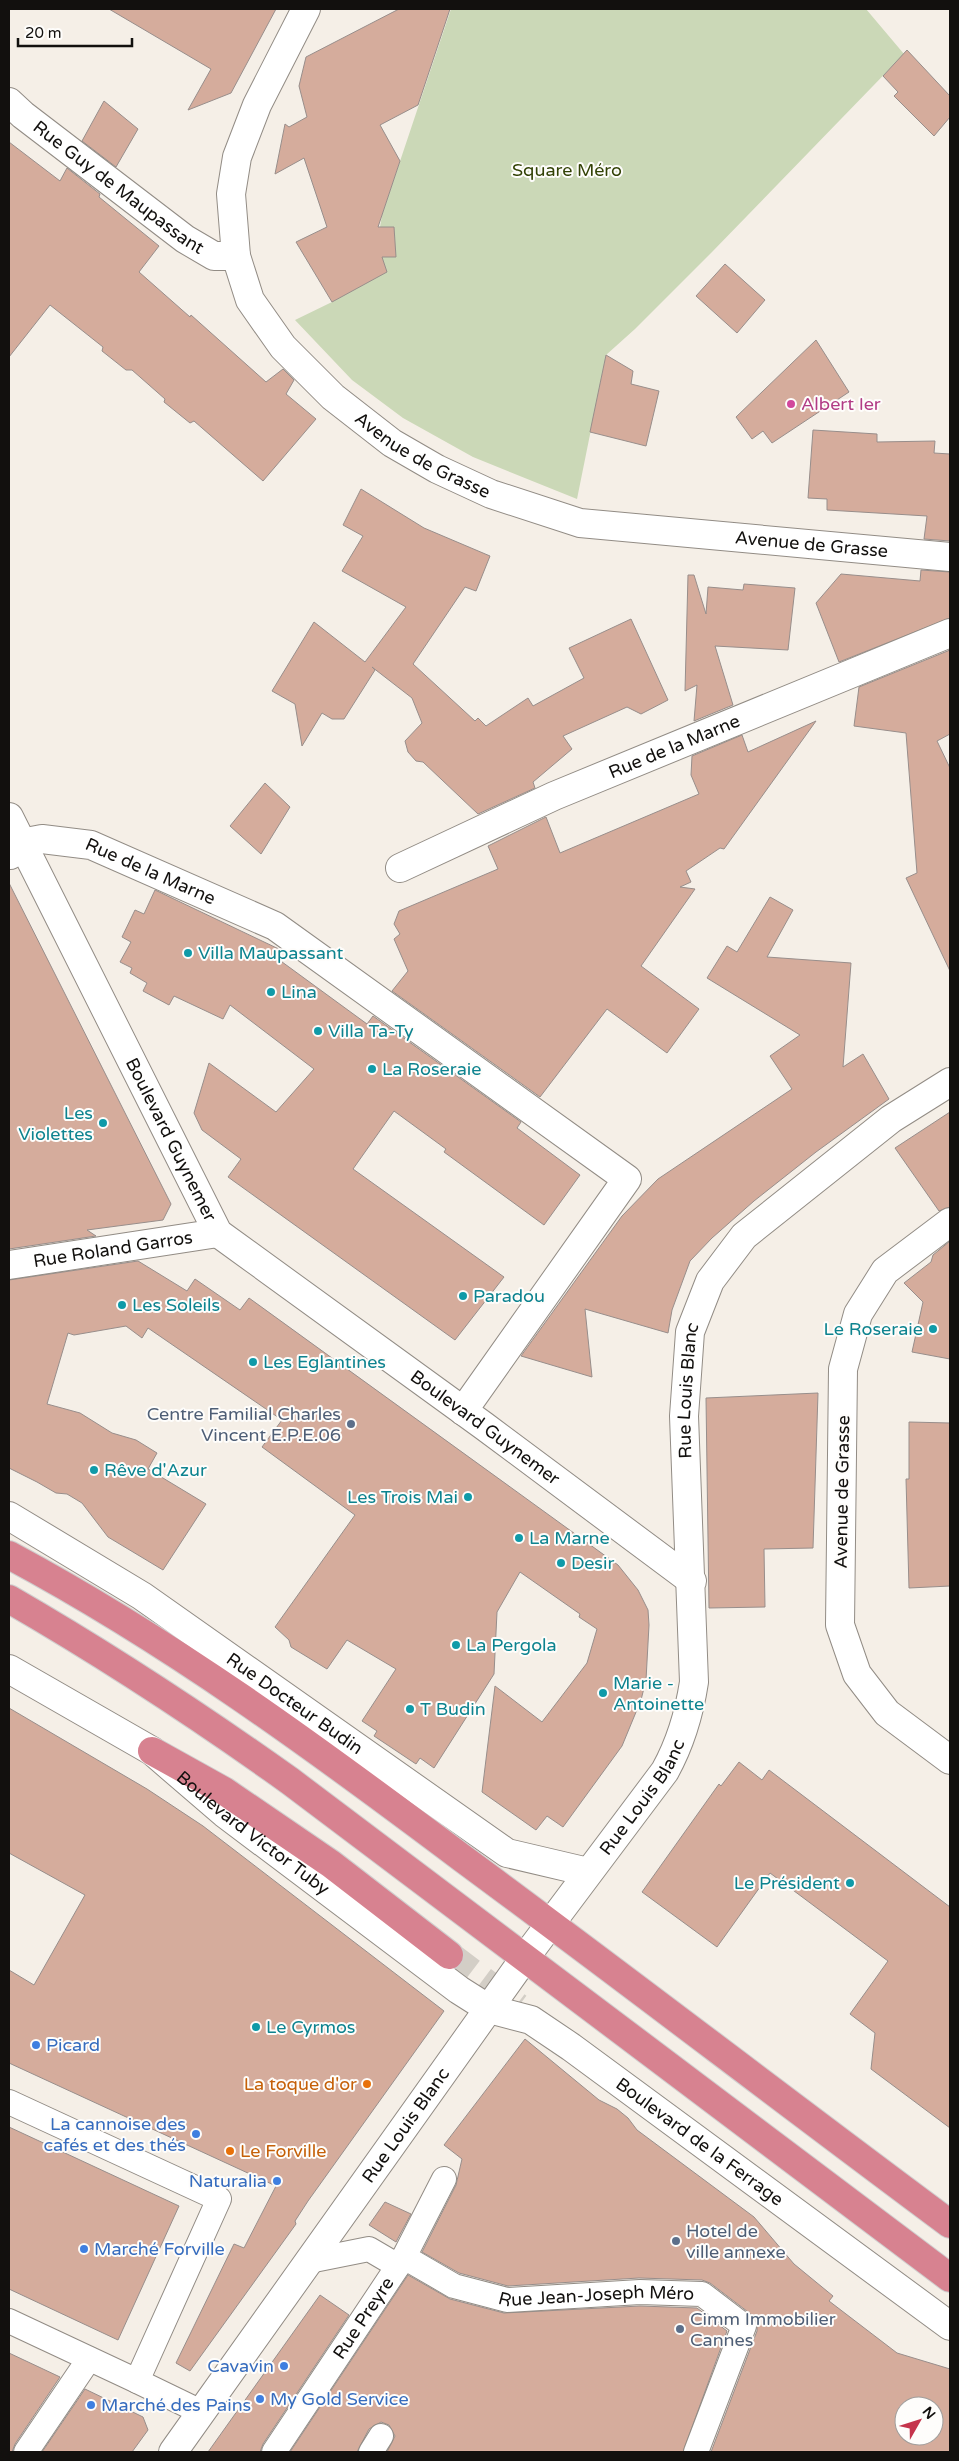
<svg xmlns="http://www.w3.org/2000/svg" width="959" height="2461" font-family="'Varela Round',sans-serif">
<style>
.green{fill:#cbd8b7}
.building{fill:#d5ac9c;stroke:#988e8b;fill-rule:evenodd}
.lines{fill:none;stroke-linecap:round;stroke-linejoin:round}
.trunk-tunnel{stroke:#d3cec6;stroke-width:28;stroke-dasharray:28 14;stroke-linecap:butt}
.pedestrian-casing{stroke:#928c85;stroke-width:26}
.minor-casing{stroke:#928c85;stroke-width:30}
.tertiary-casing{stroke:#928c85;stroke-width:30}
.trunk-casing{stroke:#d0cfcf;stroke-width:30}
.pedestrian{stroke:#fff;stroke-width:24}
.minor{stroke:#fff;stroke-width:28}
.tertiary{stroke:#fff;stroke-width:28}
.trunk{stroke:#d78290;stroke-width:28}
.hotel-dot{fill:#d1479c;stroke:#fefdfb;stroke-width:2}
.culture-dot{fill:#0f9aa8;stroke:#fefdfb;stroke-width:2}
.service-dot{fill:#5c6f8a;stroke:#fefdfb;stroke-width:2}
.shop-dot{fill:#3f7fe0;stroke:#fefdfb;stroke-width:2}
.food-dot{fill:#e8710a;stroke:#fefdfb;stroke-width:2}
.labels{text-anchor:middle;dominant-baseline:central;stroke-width:4;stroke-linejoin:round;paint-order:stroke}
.park-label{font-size:18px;fill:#324205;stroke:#fefdfb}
.street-label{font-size:18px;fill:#12100e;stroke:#fefdfb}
.hotel-label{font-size:18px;fill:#b23c85;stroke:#fefdfb;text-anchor:start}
.culture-label{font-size:18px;fill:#0d838f;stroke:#fefdfb;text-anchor:start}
.service-label{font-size:18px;fill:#4e5e75;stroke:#fefdfb;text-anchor:start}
.shop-label{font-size:18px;fill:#366cbe;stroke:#fefdfb;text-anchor:start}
.food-label{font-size:18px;fill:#c56008;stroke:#fefdfb;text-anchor:end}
</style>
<rect width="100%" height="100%" fill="#f5efe7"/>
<polygon class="green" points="451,9 866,9 904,54 712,252 635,329 606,355 577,499 473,457 403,418 352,380 295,320 332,302 382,257 380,227 382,215"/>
<g class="building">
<polygon points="109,9 276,9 231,93 188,110 211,69"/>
<polygon points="399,9 450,9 418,105 380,125 400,161 378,227 394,227 396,257 382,257 387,272 332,302 296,242 327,227 304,158 275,174 285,124 289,127 307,117 299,86 306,57"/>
<polygon points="907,50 950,96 950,117 934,136 894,96 898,92 883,76"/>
<polygon points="104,101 138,129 116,167 82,141"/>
<polygon points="9,142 60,181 67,168 100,194 99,197 159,246 139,272 190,317 191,315 266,382 283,369 294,380 286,394 316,419 263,481 194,421 190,423 164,402 165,399 132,370 126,370 102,351 103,347 50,305 9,357"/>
<polygon points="725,264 765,300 737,333 696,296"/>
<polygon points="816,340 849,392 772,443 763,431 752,439 736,417"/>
<polygon points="606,355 633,371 631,384 659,391 646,446 590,432"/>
<polygon points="813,430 877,434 877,442 935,441 934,453 950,454 950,541 924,539 927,516 827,510 827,499 808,498"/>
<polygon points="361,489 424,528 490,556 476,591 465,587 413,664 475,721 478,718 486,726 528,698 533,706 584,678 569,648 631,619 668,700 641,714 627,707 563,736 572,749 533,782 535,788 478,814 423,762 416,761 408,752 405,741 422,723 412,698 372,667 375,670 344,719 332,719 322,713 302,746 295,704 272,691 314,622 365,662 406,607 342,571 363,536 343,525"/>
<polygon points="921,570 950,572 950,618 839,662 816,603 841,574 920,581"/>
<polygon points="688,575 694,575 706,614 708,587 743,590 744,584 795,588 788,650 715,646 733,705 694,721 697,685 685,691"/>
<polygon points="950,650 950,734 937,741 950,768 950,971 906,878 917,873 906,733 854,726 859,687"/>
<polygon points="816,721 724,849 720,848 686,871 691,882 680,887 695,889 641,966 699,1009 667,1053 607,1009 540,1097 392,991 408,971 394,939 400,934 394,924 399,911 498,869 488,846 546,817 560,853 699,794 691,775 692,756 742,735 748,752"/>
<polygon points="265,783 290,807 261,854 230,826"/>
<polygon points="9,883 171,1204 163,1220 87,1230 96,1236 9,1249"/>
<polygon points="155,890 283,951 278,959 367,1024 373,1016 521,1122 517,1128 580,1175 544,1225 444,1152 446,1149 394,1111 353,1169 504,1277 455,1340 228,1177 241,1159 202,1130 194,1113 209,1063 276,1112 314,1069 230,1005 223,1019 174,996 169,1005 143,991 147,983 130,973 132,968 120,962 131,942 122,937 135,910 144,914"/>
<polygon points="770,897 793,910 767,957 851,963 843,1067 863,1054 889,1099 816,1152 754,1201 712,1238 690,1261 672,1310 668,1333 585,1309 592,1377 521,1356 622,1216 658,1179 792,1089 770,1056 800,1035 707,978 727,946 737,952"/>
<polygon points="950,1112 950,1207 939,1211 895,1148"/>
<polygon points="950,1241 950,1359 912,1352 923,1302 904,1283 931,1262 933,1255"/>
<polygon points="138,1261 187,1291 195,1279 240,1310 249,1298 618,1565 638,1590 648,1610 649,1625 646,1680 641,1700 622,1746 563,1827 547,1816 536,1830 482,1792 495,1686 542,1722 587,1663 597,1629 579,1617 580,1614 520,1572 497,1612 494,1674 434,1768 420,1758 416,1764 374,1736 377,1731 362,1721 396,1669 347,1640 327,1669 291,1647 289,1640 275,1627 355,1515 262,1447 282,1420 148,1328 142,1338 126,1326 74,1335 68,1333 47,1404 80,1413 112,1433 136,1440 157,1453 148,1469 206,1504 163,1570 108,1537 82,1503 67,1494 56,1493 37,1482 9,1468 9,1280"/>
<polygon points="818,1393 813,1548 764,1549 765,1607 709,1608 706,1398"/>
<polygon points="909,1422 950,1423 950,1586 909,1588 906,1479 909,1479"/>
<polygon points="9,1708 147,1789 203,1826 444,2011 308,2201 295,2221 296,2224 190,2371 176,2363 234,2244 244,2248 276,2186 9,2063 9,1970 34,1985 85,1895 9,1853"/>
<polygon points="739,1762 762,1780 769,1770 950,1907 950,2128 871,2069 875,2033 850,2014 888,1961 770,1873 717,1947 642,1892 719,1784 721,1786"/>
<path d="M 525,2039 L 599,2100 L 617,2109 L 628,2118 L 637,2130 L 754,2217 L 794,2264 L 833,2296 L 829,2301 L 897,2353 L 950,2369 L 950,2452 L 711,2452 L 757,2331 L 757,2323 L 752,2315 L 710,2283 L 702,2280 L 639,2278 L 508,2286 L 459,2273 L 422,2252 L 456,2185 L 462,2159 L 444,2145 ZM 904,2406 L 934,2406 L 934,2436 L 904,2436 Z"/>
<polygon points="9,2127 179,2206 118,2340 9,2289"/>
<polygon points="385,2202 411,2214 396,2242 369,2225"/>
<polygon points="408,2275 450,2299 504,2313 640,2306 697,2308 727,2331 683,2452 387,2452 395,2436 389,2425 381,2422 369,2429 357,2452 290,2452"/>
<polygon points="320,2295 349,2315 263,2444 260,2452 208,2452"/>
<polygon points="9,2353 60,2377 15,2444 12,2452 9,2452"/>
<polygon points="85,2389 143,2417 148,2430 132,2452 42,2452"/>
</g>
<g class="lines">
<polyline class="trunk-tunnel" points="449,1955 518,2007"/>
<defs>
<g id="pedestrian">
<polyline points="9,2102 219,2199 137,2381 9,2321"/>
<path id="s1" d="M 404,2257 L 454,2286 L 507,2300 L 640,2292 L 702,2294 L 744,2326 L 696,2452"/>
<polyline points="309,2261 369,2249 398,2266"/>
<polyline points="137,2381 201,2412"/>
<polyline points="26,2452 89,2359"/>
<path id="s2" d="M 274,2452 L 404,2257 L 444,2179"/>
<polyline points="371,2452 381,2436"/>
</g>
<g id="minor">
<path id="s3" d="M 9,102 L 23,115 L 185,239 L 214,256 L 236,256"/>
<path id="s4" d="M 9,817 L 218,1233 L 484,1426 L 692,1581"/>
<path id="s5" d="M 10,855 L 21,843 L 42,839 L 91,845 L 275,926 L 627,1179 L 463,1411"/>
<path id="s6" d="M 400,868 L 554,796 L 950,633"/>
<path id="s7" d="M 9,1265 L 218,1233"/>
<path id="s8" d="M 9,1516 L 142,1596 L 507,1853 L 588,1872"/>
<path id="s9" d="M 9,1669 L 152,1751 L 224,1813 L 459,1990 L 489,2009 L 531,2020 L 571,2047 L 950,2326"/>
</g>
<g id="tertiary">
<path id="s10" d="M 306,9 L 257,105 L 237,157 L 231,194 L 236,256 L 250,300 L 283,347 L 333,397 L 392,443 L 437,469 L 491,494 L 580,523 L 950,557"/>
<polyline points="950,1222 885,1271 858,1314 843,1369 840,1625 857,1674 887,1713 950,1760"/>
<path id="s11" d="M 173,2452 L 524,1959 L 665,1771 C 681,1742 689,1715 694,1682 L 684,1416 L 690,1332 L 710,1281 L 744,1236 L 891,1119 L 950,1082"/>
</g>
<g id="trunk">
<path d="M 9,1555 C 170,1641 317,1749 462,1858 C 626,1979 787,2103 950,2224"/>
<path d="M 9,1599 C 106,1655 199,1716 290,1781 L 950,2278"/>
<polyline points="152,1751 224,1791 331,1864 449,1955"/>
</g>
</defs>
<use href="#pedestrian" class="pedestrian-casing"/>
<use href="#minor" class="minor-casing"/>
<use href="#tertiary" class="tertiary-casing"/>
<use href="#trunk" class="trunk-casing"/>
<use href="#pedestrian" class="pedestrian"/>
<use href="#minor" class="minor"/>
<use href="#tertiary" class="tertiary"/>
<use href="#trunk" class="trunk"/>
</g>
<circle class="hotel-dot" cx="791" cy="404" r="5"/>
<g class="culture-dot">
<circle cx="188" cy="953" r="5"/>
<circle cx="271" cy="992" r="5"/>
<circle cx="318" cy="1031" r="5"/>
<circle cx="372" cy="1069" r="5"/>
<circle cx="103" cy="1123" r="5"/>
<circle cx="463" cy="1296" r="5"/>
<circle cx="122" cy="1305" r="5"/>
<circle cx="933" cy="1329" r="5"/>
<circle cx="253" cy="1362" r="5"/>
<circle cx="94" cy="1470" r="5"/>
<circle cx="468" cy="1497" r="5"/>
<circle cx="519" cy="1538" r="5"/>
<circle cx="561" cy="1563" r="5"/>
<circle cx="456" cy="1645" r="5"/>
<circle cx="603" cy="1693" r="5"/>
<circle cx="410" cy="1709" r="5"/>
<circle cx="850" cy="1883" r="5"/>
<circle cx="256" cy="2027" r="5"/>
</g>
<g class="service-dot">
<circle cx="351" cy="1424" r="5"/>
<circle cx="676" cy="2241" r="5"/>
<circle cx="680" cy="2329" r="5"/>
</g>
<g class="shop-dot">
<circle cx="36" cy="2045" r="5"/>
<circle cx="196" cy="2134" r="5"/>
<circle cx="277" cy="2181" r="5"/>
<circle cx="84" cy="2249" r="5"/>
<circle cx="284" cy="2366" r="5"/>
<circle cx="260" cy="2399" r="5"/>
<circle cx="91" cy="2405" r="5"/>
</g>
<g class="food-dot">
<circle cx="367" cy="2084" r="5"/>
<circle cx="230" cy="2151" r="5"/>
</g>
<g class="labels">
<g class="park-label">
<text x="567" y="170">Square Méro</text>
</g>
<g class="street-label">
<text stroke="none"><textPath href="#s3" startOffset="139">Rue Guy de Maupassant</textPath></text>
<text stroke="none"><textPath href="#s10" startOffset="545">Avenue de Grasse</textPath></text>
<text stroke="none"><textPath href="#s10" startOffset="950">Avenue de Grasse</textPath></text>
<text stroke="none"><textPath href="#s6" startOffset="300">Rue de la Marne</textPath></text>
<text stroke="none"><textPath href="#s5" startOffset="152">Rue de la Marne</textPath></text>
<text stroke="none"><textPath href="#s4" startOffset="361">Boulevard Guynemer</textPath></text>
<text stroke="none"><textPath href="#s7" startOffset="105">Rue Roland Garros</textPath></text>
<text stroke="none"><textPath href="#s11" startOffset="1226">Rue Louis Blanc</textPath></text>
<text stroke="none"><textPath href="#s4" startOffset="796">Boulevard Guynemer</textPath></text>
<text transform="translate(842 1492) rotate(-89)">Avenue de Grasse</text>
<text stroke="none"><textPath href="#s8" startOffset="342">Rue Docteur Budin</textPath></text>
<text stroke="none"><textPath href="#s11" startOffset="806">Rue Louis Blanc</textPath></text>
<text stroke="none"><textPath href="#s9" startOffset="295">Boulevard Victor Tuby</textPath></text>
<text stroke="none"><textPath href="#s11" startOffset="401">Rue Louis Blanc</textPath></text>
<text stroke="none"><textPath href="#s9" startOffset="841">Boulevard de la Ferrage</textPath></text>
<text stroke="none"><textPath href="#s1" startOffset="202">Rue Jean-Joseph Méro</textPath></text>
<text stroke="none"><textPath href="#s2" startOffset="161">Rue Preyre</textPath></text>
</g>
<g class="hotel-label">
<text x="801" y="404">Albert Ier</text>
</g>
<g class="culture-label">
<text x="198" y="953">Villa Maupassant</text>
<text x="281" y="992">Lina</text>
<text x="328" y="1031">Villa Ta-Ty</text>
<text x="382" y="1069">La Roseraie</text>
<text x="93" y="1113" text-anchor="end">Les<tspan x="93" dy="21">Violettes</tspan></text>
<text x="473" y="1296">Paradou</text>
<text x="132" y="1305">Les Soleils</text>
<text x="923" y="1329" text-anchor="end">Le Roseraie</text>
<text x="263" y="1362">Les Eglantines</text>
<text x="104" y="1470">Rêve d'Azur</text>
<text x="458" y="1497" text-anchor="end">Les Trois Mai</text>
<text x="529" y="1538">La Marne</text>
<text x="571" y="1563">Desir</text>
<text x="466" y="1645">La Pergola</text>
<text x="613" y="1683">Marie -<tspan x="613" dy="21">Antoinette</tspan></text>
<text x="420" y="1709">T Budin</text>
<text x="840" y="1883" text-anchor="end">Le Président</text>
<text x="266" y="2027">Le Cyrmos</text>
</g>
<g class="service-label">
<text x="341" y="1414" text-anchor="end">Centre Familial Charles<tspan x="341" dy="21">Vincent E.P.E.06</tspan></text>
<text x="686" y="2231">Hotel de<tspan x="686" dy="21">ville annexe</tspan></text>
<text x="690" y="2319">Cimm Immobilier<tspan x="690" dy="21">Cannes</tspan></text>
</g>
<g class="shop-label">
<text x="46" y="2045">Picard</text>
<text x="186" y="2124" text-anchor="end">La cannoise des<tspan x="186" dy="21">cafés et des thés</tspan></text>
<text x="267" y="2181" text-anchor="end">Naturalia</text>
<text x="94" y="2249">Marché Forville</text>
<text x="274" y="2366" text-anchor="end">Cavavin</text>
<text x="270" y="2399">My Gold Service</text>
<text x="101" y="2405">Marché des Pains</text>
</g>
<g class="food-label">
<text x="357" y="2084">La toque d'or</text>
<text x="240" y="2151" text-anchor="start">Le Forville</text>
</g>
</g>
<rect width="959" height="2461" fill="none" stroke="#12100e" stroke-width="20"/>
<g transform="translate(919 2421) rotate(51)"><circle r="24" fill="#fefdfb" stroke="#a09e9c"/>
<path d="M0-4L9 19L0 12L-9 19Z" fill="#c5344c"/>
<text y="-8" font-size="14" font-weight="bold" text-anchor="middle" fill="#12100e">N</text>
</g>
<path d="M18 38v8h114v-8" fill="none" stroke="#12100e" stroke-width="2.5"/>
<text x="25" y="38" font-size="15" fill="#12100e" stroke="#fefdfb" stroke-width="4" paint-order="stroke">20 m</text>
</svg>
